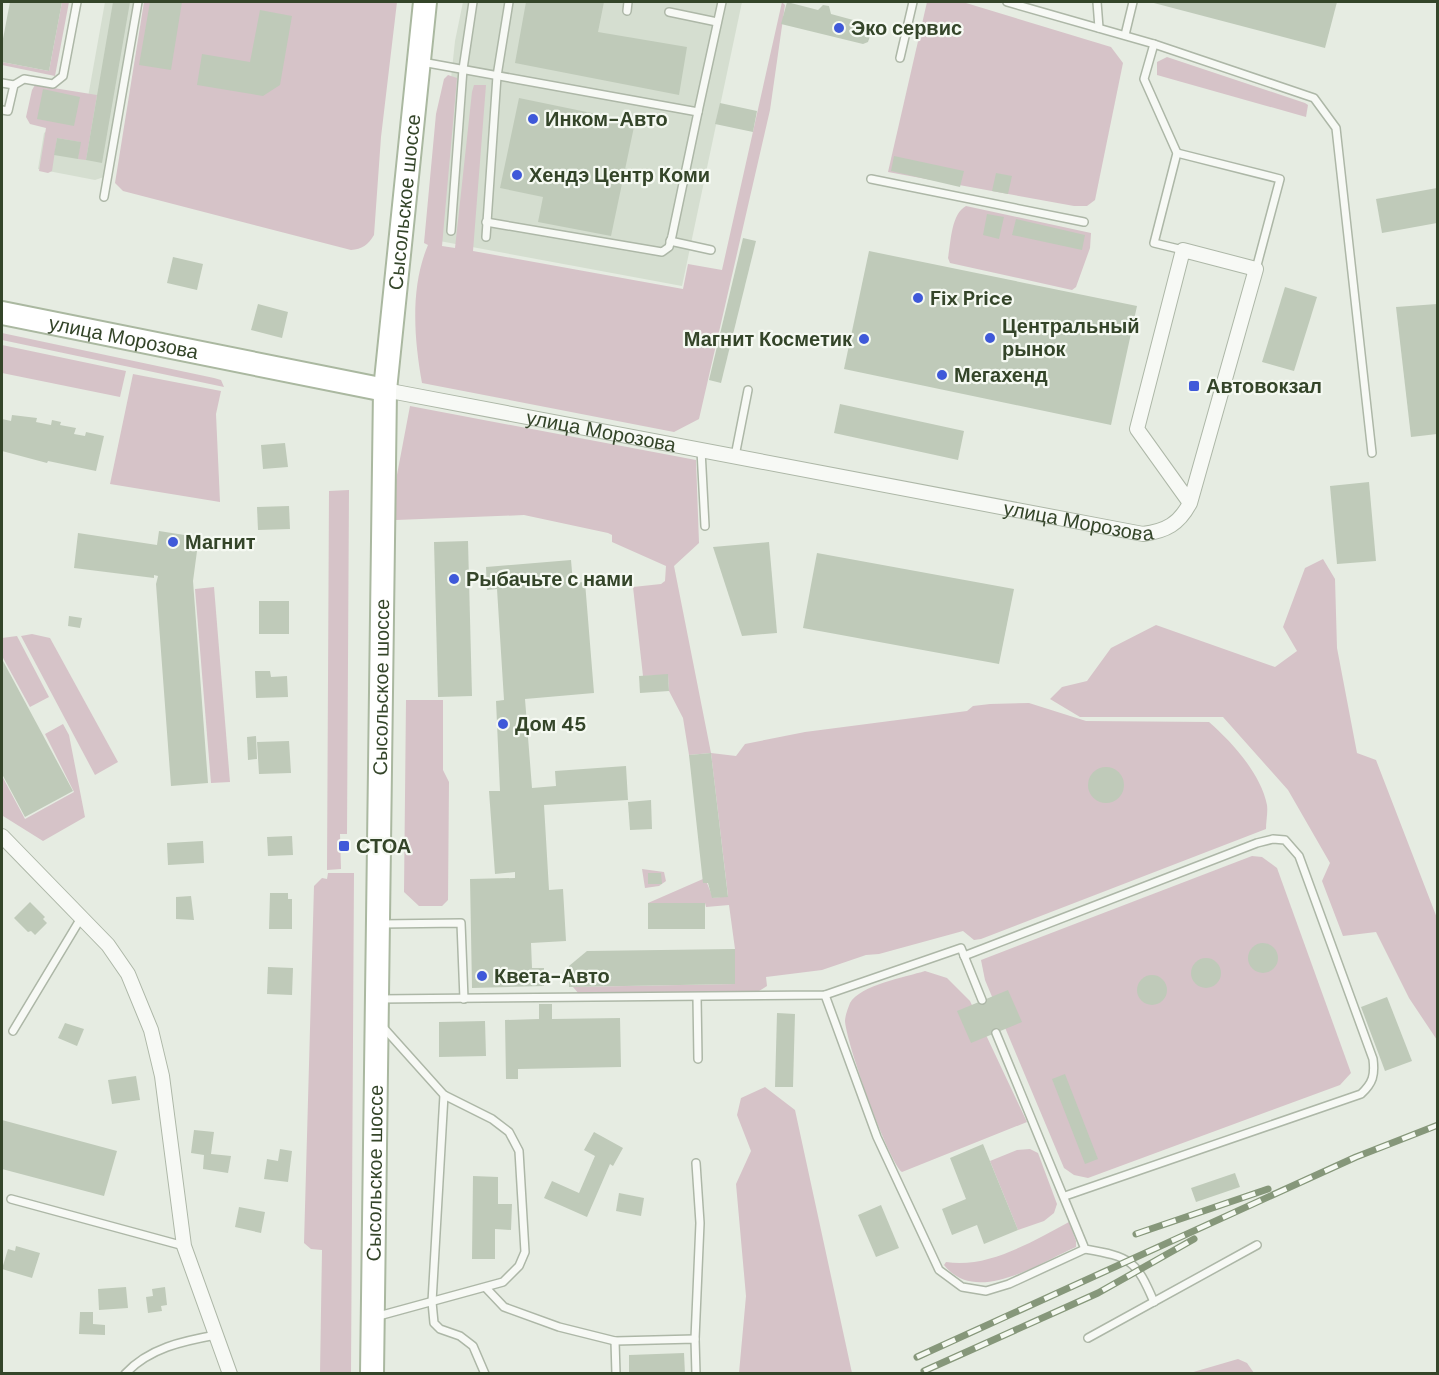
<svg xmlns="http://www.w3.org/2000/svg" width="1439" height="1375" font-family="'DM Sans',sans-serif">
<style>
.built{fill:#d5ded0}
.green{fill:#d6c3c8}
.building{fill:#bfcab9}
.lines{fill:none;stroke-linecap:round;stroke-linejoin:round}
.lane-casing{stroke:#adb7a7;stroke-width:10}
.street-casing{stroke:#adb7a7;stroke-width:16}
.primary-casing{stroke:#aab8a0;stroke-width:26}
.lane{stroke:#f7f9f5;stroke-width:7}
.street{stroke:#f7f9f5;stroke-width:14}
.primary{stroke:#fff;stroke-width:22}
.rail-casing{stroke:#86977a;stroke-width:7}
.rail{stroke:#f5f9f2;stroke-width:4.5;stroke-dasharray:14;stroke-linecap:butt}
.poi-dot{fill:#3f59d9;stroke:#f5f9f2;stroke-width:2}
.labels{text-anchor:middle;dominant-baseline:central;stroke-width:4.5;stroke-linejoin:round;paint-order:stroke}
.poi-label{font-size:20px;font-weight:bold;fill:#344529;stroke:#f5f9f2;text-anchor:start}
.street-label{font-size:20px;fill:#344529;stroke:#f5f9f2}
</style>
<rect width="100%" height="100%" fill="#e6ece2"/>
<g class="built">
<polygon points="105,2 137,2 107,176 95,180 38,169 44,133 48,130 83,125"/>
<polygon points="463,2 742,2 682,286 434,240 455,41"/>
</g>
<g class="green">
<polygon points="62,2 69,2 55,76 2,65 2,62 49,71"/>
<path d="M 144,2 L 397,2 L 381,137 L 374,235 C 368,245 362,249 351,250 L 123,191 L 115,183 Z"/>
<path d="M 782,2 L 785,5 L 770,110 L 699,419 L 674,432 L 422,383 C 414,339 410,287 428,245 L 424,243 L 436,114 L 444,79 L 448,75 L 457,78 L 442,246 L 455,248 L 472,92 L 474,85 L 486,85 L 473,251 L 683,289 L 688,264 L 722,270 Z"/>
<polygon points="927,2 966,3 1111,47 1123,63 1095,200 1087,206 1074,206 888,172"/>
<polygon points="1167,57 1305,103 1308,105 1306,117 1157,75 1157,62"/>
<polygon points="35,85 97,95 86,160 78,159 80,142 57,138 52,171 48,173 39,171 46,128 30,124 26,117 32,90"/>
<path d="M 966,206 L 1091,233 L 1090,248 L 1076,287 L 1072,290 L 950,263 L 948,258 C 951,242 951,214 966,206 Z"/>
<polygon points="2,333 214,378 221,380 224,387 2,340"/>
<polygon points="2,345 126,371 120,397 2,373"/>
<polygon points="133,374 221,391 216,414 220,502 110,484"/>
<path d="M 410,406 L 696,460 L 699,543 L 674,566 L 711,753 L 736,756 L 745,744 L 805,732 L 967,711 L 973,706 L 990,704 L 1029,703 L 1086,721 L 1209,722 C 1232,742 1261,774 1267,805 C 1268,812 1266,821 1266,829 L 981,939 L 974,940 L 963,931 L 879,954 L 866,955 L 822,970 L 766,977 L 767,986 L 759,991 L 579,994 L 573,987 L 735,984 L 735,949 L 729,905 L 706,907 L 705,903 L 648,903 L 703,879 L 707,883 L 713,898 L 728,896 L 711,753 L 689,755 L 683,718 L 669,691 L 668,675 L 643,676 L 633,587 L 661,584 L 665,581 L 666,566 L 612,542 L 612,535 L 608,533 L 524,515 L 396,520 L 396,480 Z"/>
<polygon points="349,490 347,834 340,834 341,869 327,870 329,491"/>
<polygon points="1323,559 1335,579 1337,648 1357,753 1376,760 1437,918 1437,1040 1409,998 1376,932 1343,936 1322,881 1330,863 1288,790 1223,717 1080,717 1050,699 1062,687 1087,681 1111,648 1156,625 1275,667 1297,651 1283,627 1305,568"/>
<polygon points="214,587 230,782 211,783 195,589"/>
<polygon points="32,634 50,638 118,762 95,775 21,636"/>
<polygon points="17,636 49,697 30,707 2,656 2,638"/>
<polygon points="406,700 443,700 443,770 449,782 448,900 442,906 419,906 404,892"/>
<polygon points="63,724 69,735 85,817 43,841 3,816 2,776 25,819 74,792 45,734"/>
<polygon points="1252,856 1262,857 1277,868 1351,1073 1340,1085 1088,1178 1074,1175 1064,1168 985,980 981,960"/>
<polygon points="642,869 664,872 666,881 659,886 645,888"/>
<polygon points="328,873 354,873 351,1374 320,1373 322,1250 311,1249 304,1243 314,886 322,878 327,879"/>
<path d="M 925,971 L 947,978 L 970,1001 L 1027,1122 L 902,1172 C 888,1161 846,1042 845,1021 C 845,1016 848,1008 850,1003 C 860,985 906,977 925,971 Z"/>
<polygon points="765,1087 795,1110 852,1373 739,1373 746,1296 736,1184 751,1151 737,1115 741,1098"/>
<polygon points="1030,1149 1038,1153 1057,1204 1054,1213 1044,1221 1018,1230 990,1161 1017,1150"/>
<path d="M 1069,1222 L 1076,1241 L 1076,1247 C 1039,1263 976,1306 944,1265 L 946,1262 C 988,1269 1033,1241 1069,1222 Z"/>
<polygon points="1238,1359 1247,1363 1254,1373 1190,1373"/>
</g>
<g class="building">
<polygon points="10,2 62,2 49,71 2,62 2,44"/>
<polygon points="113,2 130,2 102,163 86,160"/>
<polygon points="150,2 182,2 171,70 139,65"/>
<polygon points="526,2 604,2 598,32 687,47 679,95 515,63"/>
<polygon points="787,2 818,10 823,5 829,6 831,14 868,24 871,33 868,42 863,44 781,24"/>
<polygon points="1150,2 1337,2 1325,48"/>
<polygon points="260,10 292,16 280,85 263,96 197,85 202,54 250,62"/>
<polygon points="43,89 80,97 74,126 37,119"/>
<polygon points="519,98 635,122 611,236 538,222 543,197 500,188"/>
<polygon points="720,103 757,111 753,132 715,124"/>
<polygon points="57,138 81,142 78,159 54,155"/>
<polygon points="894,156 964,171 960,187 891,171"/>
<polygon points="996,173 1012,176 1008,194 992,191"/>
<polygon points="1437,188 1437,223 1382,233 1376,199"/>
<polygon points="987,214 1004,217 999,239 983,235"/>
<polygon points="1016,219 1085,235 1082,250 1012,235"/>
<polygon points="743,238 756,241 721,383 709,380"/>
<polygon points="869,251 1137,306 1111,425 844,369"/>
<polygon points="173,257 203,264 197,290 167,283"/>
<polygon points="1285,287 1317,297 1294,371 1262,362"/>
<polygon points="258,304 288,312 282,338 251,330"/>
<polygon points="1437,304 1437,434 1411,437 1396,307"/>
<polygon points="840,404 964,431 958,460 834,433"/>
<polygon points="12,415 37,418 36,422 51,425 52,420 61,422 60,425 76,428 74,434 85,436 86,432 104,436 96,471 48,461 47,463 2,451 2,419 11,421"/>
<polygon points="285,443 288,467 263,469 261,445"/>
<polygon points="1369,482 1376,561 1337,564 1330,486"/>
<polygon points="289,506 290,529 258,530 257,507"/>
<polygon points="159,531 191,536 189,550 197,551 193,581 208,783 171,786 156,584 158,576 154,575 154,578 74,568 78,533 157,545"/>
<polygon points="468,541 472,696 438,697 434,542"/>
<polygon points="769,542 777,633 742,636 713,547"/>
<polygon points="817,553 1014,589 999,664 803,628"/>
<polygon points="571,560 573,583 585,582 594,693 525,699 532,788 556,786 555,771 626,766 628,800 544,805 549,890 563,889 566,941 531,943 532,968 544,968 544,986 472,988 470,879 515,878 515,872 495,874 489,791 500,791 496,701 504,700 497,589 487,590 486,567"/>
<rect x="259" y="601" width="30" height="33"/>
<polygon points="69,616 82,618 80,628 68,626"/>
<polygon points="2,659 73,791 25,817 2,774"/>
<polygon points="255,671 270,671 271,677 287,676 288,697 256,698"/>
<polygon points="668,674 669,691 640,693 639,676"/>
<polygon points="256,736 257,759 248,760 247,737"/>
<polygon points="289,741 291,773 259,774 257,742"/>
<polygon points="711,753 728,897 712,898 708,883 703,883 689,755"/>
<circle cx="1106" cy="785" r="18"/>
<polygon points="651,800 652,829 630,830 628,802"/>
<polygon points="292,836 293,855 268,856 267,837"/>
<polygon points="203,841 204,863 168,865 167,843"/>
<polygon points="648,873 661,873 662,884 648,884"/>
<polygon points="270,893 288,893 288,899 292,899 292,929 269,929"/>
<polygon points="191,896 194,920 176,919 176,897"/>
<polygon points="30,902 45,917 43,919 47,923 35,935 31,931 28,932 14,918"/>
<rect x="648" y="903" width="57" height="26"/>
<circle cx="1263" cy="958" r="15"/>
<polygon points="735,949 735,984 569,987 569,966 587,951"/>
<circle cx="1206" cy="973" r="15"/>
<polygon points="268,967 293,968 292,995 267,994"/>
<circle cx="1152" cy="990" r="15"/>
<polygon points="1008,990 1022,1022 971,1043 957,1011"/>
<polygon points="1387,997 1412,1061 1385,1071 1361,1007"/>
<polygon points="539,1004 552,1004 552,1019 620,1018 621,1067 518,1069 518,1079 506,1079 505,1020 539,1019"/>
<polygon points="777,1013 795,1014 793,1087 775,1087"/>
<polygon points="485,1021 486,1056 439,1057 439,1022"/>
<polygon points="65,1023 84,1029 77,1046 58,1038"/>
<polygon points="1065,1074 1098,1159 1085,1164 1052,1079"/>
<polygon points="136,1076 140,1100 112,1104 108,1080"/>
<polygon points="2,1120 117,1151 104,1196 2,1169"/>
<polygon points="194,1130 214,1132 211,1154 231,1156 228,1173 203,1169 204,1155 191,1153"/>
<polygon points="594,1132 623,1148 613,1166 610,1164 587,1217 544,1198 552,1181 579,1193 595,1156 584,1150"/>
<polygon points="983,1144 1018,1230 984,1244 977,1225 952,1235 942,1209 966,1199 950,1158"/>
<polygon points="280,1149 292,1151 288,1182 264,1179 267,1159 278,1161"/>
<polygon points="1235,1173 1240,1187 1196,1202 1191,1188"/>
<polygon points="473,1176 498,1177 498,1204 512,1204 511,1230 495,1229 495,1259 472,1259"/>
<polygon points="619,1193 644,1198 641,1216 616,1211"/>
<polygon points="881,1205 899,1248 876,1257 858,1215"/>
<polygon points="239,1207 265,1212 261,1233 235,1227"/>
<polygon points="16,1246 40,1253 32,1278 2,1269 8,1249 15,1251"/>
<polygon points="126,1287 128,1308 99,1310 98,1289"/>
<polygon points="165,1287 167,1305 161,1306 162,1311 148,1313 146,1297 153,1296 152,1289"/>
<polygon points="80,1312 93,1312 93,1324 105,1325 105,1335 79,1334"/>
<polygon points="684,1353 685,1374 629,1374 629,1355"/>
</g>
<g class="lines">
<defs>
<g id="lane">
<polyline points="1007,2 1154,44 1314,98 1336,128 1372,453"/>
<polyline points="1097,2 1099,28"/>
<polyline points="627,11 628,2"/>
<polyline points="669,12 717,22"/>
<polyline points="1125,35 1133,2"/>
<polyline points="1154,44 1144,79 1177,153 1154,243 1183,250"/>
<polyline points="900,58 913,2"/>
<polyline points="422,62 698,112 722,2"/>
<polyline points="2,83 14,85"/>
<polyline points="2,110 8,111 14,85 24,79 53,84 63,76 77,2"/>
<polyline points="1177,153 1280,179 1256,269"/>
<polyline points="871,179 1084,222"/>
<polyline points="104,197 138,2"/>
<polyline points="486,222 662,252 669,247 672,236 698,112"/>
<polyline points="451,231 463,69 473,2"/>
<polyline points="486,237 497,76 509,2"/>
<polyline points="670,241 711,250"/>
<polyline points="701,450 705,526"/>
<polyline points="735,456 748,390"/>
<polyline points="381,924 461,923 464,999"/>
<path d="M 964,956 L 1257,843 L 1273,839 L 1285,840 L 1299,856 L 1373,1059 C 1375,1075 1373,1083 1361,1094 L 1065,1196"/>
<polyline points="825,995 877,1137 939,1270 962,1287 986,1291 1009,1284 1085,1249"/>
<polyline points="697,997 698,1059"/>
<polyline points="379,999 825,995 961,948 982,1000"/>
<polyline points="13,1031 81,918"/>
<path d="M 996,1033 L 1085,1249 C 1131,1257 1136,1260 1154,1302"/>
<polyline points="444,1095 432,1302 434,1323 440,1329 460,1336 473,1346 485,1374"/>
<polyline points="11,1199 184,1246"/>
<polyline points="486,1288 504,1307 559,1327 615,1341 695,1339 696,1374"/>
<polyline points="375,1317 503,1282 519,1266 525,1252 519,1151 509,1132 492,1119 444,1095 383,1027"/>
<polyline points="1088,1338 1257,1245"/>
<polyline points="695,1339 700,1223 696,1163"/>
<polyline points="615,1341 616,1374"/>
<path d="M 125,1374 C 149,1348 183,1341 216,1335"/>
</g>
<g id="street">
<path id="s1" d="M 385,390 L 1143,534 C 1166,531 1179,524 1190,503 L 1256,269 L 1183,250 L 1137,429 L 1190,503"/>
<polyline points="2,836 108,945 128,974 151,1030 162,1076 184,1246 230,1374"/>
</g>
<g id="primary">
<path id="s2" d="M 2,313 L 385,390"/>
<path id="s3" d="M 372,1374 L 385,390 L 425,2"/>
</g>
</defs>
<use href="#lane" class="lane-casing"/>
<use href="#street" class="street-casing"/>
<use href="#primary" class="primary-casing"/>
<use href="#lane" class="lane"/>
<use href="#street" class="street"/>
<use href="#primary" class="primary"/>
<defs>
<g id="rail">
<polyline points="1136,1234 1268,1189"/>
<polyline points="917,1357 1356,1157 1438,1125"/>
<polyline points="924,1371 1098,1293 1194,1239"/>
</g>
</defs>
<use href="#rail" class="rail-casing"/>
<use href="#rail" class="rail"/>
</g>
<g class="poi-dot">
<circle cx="839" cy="28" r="6"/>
<circle cx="533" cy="119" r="6"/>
<circle cx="517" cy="175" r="6"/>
<circle cx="918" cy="298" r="6"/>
<circle cx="990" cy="338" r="6"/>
<circle cx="864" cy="339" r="6"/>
<circle cx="942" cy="375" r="6"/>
<rect x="1188" y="380" width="12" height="12" rx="3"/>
<circle cx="173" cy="542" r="6"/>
<circle cx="454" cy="579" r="6"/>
<circle cx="503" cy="724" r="6"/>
<rect x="338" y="840" width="12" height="12" rx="3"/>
<circle cx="482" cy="976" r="6"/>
</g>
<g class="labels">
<g class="poi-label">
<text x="851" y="28">Эко сервис</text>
<text x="545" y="119">Инком-Авто</text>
<text x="529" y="175">Хендэ Центр Коми</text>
<text x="930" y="298">Fix Price</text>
<text x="1002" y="326">Центральный<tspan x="1002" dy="23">рынок</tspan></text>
<text x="852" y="339" text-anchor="end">Магнит Косметик</text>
<text x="954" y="375">Мегахенд</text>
<text x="1206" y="386">Автовокзал</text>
<text x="185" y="542">Магнит</text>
<text x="466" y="579">Рыбачьте с нами</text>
<text x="515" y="724">Дом 45</text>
<text x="356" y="846">СТОА</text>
<text x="494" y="976">Квета-Авто</text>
</g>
<g class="street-label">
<text stroke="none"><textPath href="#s3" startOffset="1173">Сысольское шоссе</textPath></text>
<text stroke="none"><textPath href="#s2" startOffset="124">улица Морозова</textPath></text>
<text stroke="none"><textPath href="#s1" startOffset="220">улица Морозова</textPath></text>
<text stroke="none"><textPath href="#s1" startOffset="706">улица Морозова</textPath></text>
<text stroke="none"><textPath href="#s3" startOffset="687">Сысольское шоссе</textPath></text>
<text stroke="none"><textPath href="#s3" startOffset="201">Сысольское шоссе</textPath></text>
</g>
</g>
<rect width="1439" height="1375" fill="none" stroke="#344529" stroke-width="6"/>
</svg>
